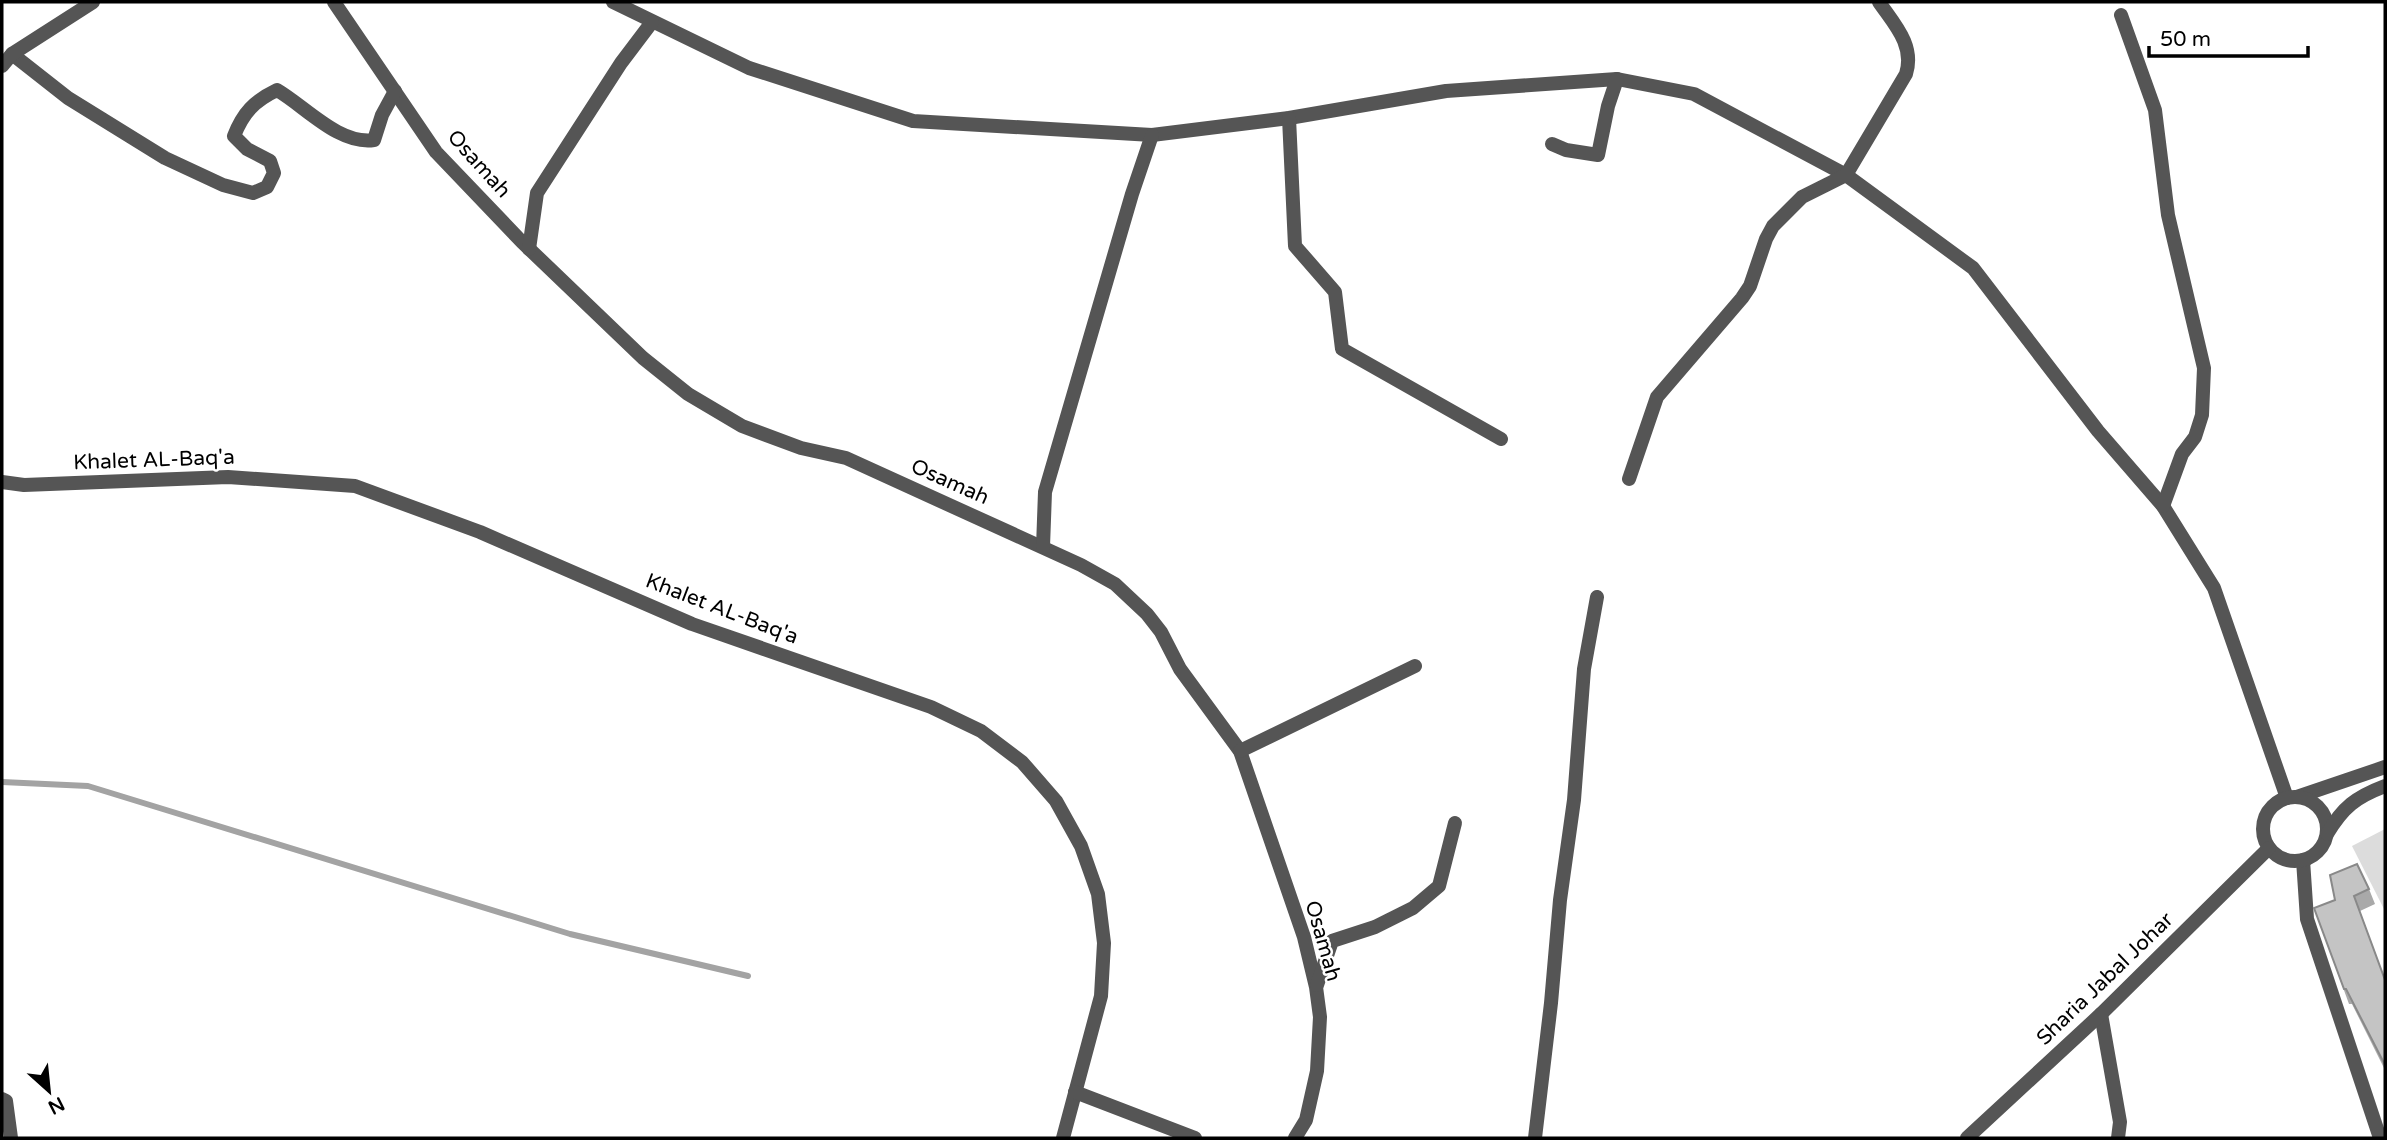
<svg xmlns="http://www.w3.org/2000/svg" width="2387" height="1140" font-family="'Varela Round',sans-serif">
<style>
.green{fill:#dcdcdc}
.lines{fill:none;stroke-linecap:round;stroke-linejoin:round}
.stream{stroke:#a3a3a3;stroke-width:6}
.minor{stroke:#555;stroke-width:14}
.tertiary{stroke:#555;stroke-width:14}
.wall{fill:#a9a9a9}
.building{fill:#c4c4c4;stroke:#898989;stroke-width:2}
.labels{text-anchor:middle;dominant-baseline:central;stroke-width:5;stroke-linejoin:round;paint-order:stroke}
.street-label{font-size:21px;fill:#000;stroke:#fff}
</style>
<rect width="100%" height="100%" fill="#fff"/>
<polygon class="green" points="2385,829 2385,911 2352,846"/>
<g class="lines">
<polyline class="stream" points="2,782 88,786 570,934 748,976"/>
<g class="minor">
<polyline points="334,2 436,152 522,242 643,358 688,394 742,426 801,448 846,458 1081,565 1115,584 1147,614 1161,632 1180,669 1240,751 1304,937 1316,987 1320,1017 1317,1071 1306,1120 1295,1138"/>
<polyline points="613,2 749,68 913,121 1152,135 1289,118 1446,91 1617,79 1694,94 1846,175 1973,268 2098,431 2163,506 2214,588 2287,798"/>
<polyline points="2121,15 2155,110 2168,215 2204,368 2202,415 2195,437 2182,454 2163,506"/>
<path d="M 12,54 L 68,98 L 165,158 L 223,185 L 253,193 L 267,187 L 274,173 L 270,161 L 247,149 L 234,136 C 243,113 254,101 277,90 C 306,107 339,145 374,140 L 382,115 L 395,91"/>
<polyline points="2,66 12,54 93,2"/>
<polyline points="1289,118 1295,246 1335,292 1342,349 1501,439"/>
<polyline points="1552,144 1566,150 1598,155 1608,106 1617,79"/>
<polyline points="529,249 537,193 621,63 652,22"/>
<path d="M 1629,479 L 1657,397 L 1742,298 L 1750,286 L 1766,239 L 1773,226 L 1802,197 L 1846,175 L 1906,74 C 1915,45 1894,24 1879,2"/>
<polyline points="2,482 24,485 228,477 355,486 480,532 692,624 931,707 981,731 1022,762 1056,801 1081,846 1098,894 1104,943 1101,996 1063,1138"/>
<polyline points="1043,547 1045,492 1132,194 1152,135"/>
<polyline points="1240,751 1415,666"/>
<polyline points="2303,860 2307,919 2380,1138"/>
<polyline points="1317,985 1332,941 1375,927 1413,908 1439,886 1455,823"/>
<polyline points="2101,1014 2120,1122 2118,1138"/>
<polyline points="1075,1092 1195,1138"/>
<polyline points="2,1099 6,1101 11,1138"/>
<polyline points="1535,1138 1551,1003 1560,900 1574,800 1584,669 1597,597"/>
</g>
<g class="tertiary">
<polyline points="2297,797 2385,767"/>
<circle cx="2295" cy="829" r="32"/>
<path d="M 2327,834 C 2343,807 2356,797 2385,786"/>
<polyline points="1967,1138 2101,1014 2269,848"/>
</g>
</g>
<polygon class="wall" points="2369,889 2375,904 2360,911 2385,980 2385,1070 2352,1004 2349,1004 2314,908"/>
<polygon class="building" points="2357,864 2369,889 2354,896 2385,980 2385,1065 2346,989 2344,989 2314,908 2335,900 2330,875"/>
<g class="labels">
<g class="street-label">
<text transform="translate(479 164) rotate(48)">Osamah</text>
<text transform="translate(154 460) rotate(-2)">Khalet AL-Baq'a</text>
<text transform="translate(950 482) rotate(24)">Osamah</text>
<text transform="translate(722 609) rotate(21)">Khalet AL-Baq'a</text>
<text transform="translate(1323 941) rotate(74)">Osamah</text>
<text transform="translate(2105 979) rotate(-44)">Sharia Jabal Johar</text>
</g>
</g>
<rect width="2387" height="1140" fill="none" stroke="#000000" stroke-width="7"/>
<g transform="translate(49 1091) rotate(153)" stroke="#ffffff" stroke-width="5" paint-order="stroke">
<path d="M0-5L12 26L0 18L-12 26Z" fill="#000000"/>
<text y="-10" font-size="19" font-weight="bold" text-anchor="middle" fill="#000000">N</text>
</g>
<path d="M2149 46v10h159v-10" fill="none" stroke="#000000" stroke-width="3.5"/>
<text x="2160" y="46" font-size="21" fill="#000000" stroke="#ffffff" stroke-width="5" paint-order="stroke">50 m</text>
</svg>
